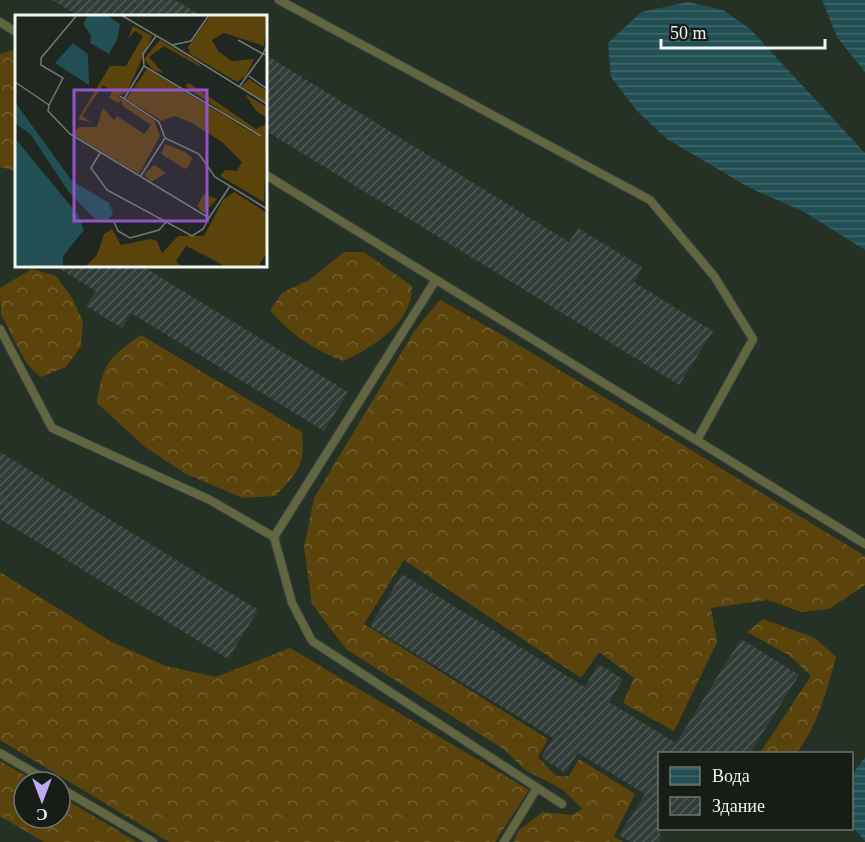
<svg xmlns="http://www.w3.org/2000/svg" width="865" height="842" font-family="'Times New Roman',serif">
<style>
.built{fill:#263125;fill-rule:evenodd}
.forest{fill:url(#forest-crowns)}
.water{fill:url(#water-rules)}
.building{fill:url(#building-hatch)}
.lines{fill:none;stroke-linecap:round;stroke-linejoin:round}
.service-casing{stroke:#3d433d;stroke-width:10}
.service{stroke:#626640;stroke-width:8}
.inset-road{fill:none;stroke:#747974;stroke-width:1.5}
.view{fill:#9354c9;fill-opacity:0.15;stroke:#9354c9;stroke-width:3}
.inset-edge{fill:none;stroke:#f1f5f1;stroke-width:3}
</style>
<defs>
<pattern id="forest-crowns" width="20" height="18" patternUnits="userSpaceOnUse" patternTransform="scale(1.5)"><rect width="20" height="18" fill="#5b430c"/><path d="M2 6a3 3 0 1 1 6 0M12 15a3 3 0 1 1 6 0" fill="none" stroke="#735f30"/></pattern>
<pattern id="water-rules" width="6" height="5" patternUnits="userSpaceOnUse" patternTransform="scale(1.5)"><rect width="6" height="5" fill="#214f54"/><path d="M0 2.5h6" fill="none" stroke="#42696d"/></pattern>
<pattern id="building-hatch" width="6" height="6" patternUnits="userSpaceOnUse" patternTransform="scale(1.5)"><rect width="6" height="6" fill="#323d39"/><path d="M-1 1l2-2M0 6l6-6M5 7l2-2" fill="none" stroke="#505a56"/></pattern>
</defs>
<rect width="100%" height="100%" fill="#202620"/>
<path class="built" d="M 0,0 L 865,0 L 865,842 L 0,842 ZM 16,16 L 266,16 L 266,266 L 16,266 ZM 660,754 L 852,754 L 852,828 L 660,828 ZM 24,782 L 60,782 L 60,818 L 24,818 Z"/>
<g class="forest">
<polygon points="16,49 16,171 0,167 0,54"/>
<path d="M 344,252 L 364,252 L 412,286 C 413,322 373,348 343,361 C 313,349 291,335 270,310 L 282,293 L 311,279 Z"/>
<path d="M 32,269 L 56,276 L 72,298 L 83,321 L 81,346 L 66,367 L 41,377 C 21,363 14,335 1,315 L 0,288 Z"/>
<polygon points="440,300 499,333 865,556 865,585 829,609 802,612 767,600 711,608 717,642 674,731 623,703 634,678 599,652 581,678 404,560 364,624 548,739 538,757 556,776 569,776 579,759 635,794 614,836 623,842 513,842 519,830 543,812 572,815 582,809 562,789 525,770 505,750 346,649 312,604 304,547 314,498 415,330"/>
<path d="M 141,335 L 302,432 C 305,468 298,470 276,496 L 243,498 L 186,474 L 145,447 L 97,403 C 103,363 108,358 141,335 Z"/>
<polygon points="0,572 110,641 166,666 216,677 290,648 529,790 495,842 169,842 0,740"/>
<path d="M 763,619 L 815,638 L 836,657 C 827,689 818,727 796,753 L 760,753 L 811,676 L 790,656 L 747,632 Z"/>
<polygon points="0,761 36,782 24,782 24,818 60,818 60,796 137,842 44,842 0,816"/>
</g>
<g class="water">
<polygon points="822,0 865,0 865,72 837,37"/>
<polygon points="688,2 723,10 750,29 865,153 865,250 806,213 750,188 667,139 637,111 611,77 608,43 641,12"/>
<polygon points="865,757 865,841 852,826 852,775"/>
</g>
<g class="building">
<polygon points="52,0 175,0 202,16 79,16"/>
<polygon points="266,55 569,242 578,228 642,267 634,282 713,331 679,385 266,131"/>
<polygon points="55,266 142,266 348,392 324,431 131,313 122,328 86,306 96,291"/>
<polygon points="0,452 258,610 228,659 0,519"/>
<polygon points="402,574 585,687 598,664 623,679 609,702 676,743 741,639 799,675 750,753 660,753 660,842 630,842 619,835 645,794 578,753 565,773 541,757 553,738 370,626"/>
</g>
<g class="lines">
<defs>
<g id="service">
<polyline points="279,0 650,200 714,276 753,339 697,440"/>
<polyline points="0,22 16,32"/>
<polyline points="266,175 865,544"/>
<polyline points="0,329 52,428 210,500 274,537 292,603 312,641 562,804"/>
<polyline points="274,537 435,281"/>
<polyline points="0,753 50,782"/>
<polyline points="60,788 153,842"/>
<polyline points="504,842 537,788"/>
</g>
</defs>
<use href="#service" class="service-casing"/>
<use href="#service" class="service"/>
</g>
<g transform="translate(15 15)">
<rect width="252" height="252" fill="#202620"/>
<path d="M 196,0 L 252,0 L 249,31 L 209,18 L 197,25 L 203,36 L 217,46 L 239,44 L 231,61 L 222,67 L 175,39 L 173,32 ZM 118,11 L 137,21 L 112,77 L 103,81 L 139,105 L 145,121 L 124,159 L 57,119 L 64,112 L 82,112 L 88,93 L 99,105 L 102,101 L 129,119 L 136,110 L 108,91 L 106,86 L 103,88 L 94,83 L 97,76 L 88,70 L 67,101 L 77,108 L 63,104 L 95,51 L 111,51 L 128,21 L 120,16 L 113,24 ZM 145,25 L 183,48 L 187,53 L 149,31 L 134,42 L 148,58 L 138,55 L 129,44 ZM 132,54 L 244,122 L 170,71 L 174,68 L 241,114 L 252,109 L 249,187 L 205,161 L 210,155 L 222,156 L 227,147 L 207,127 L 175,107 L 159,101 L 147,106 L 111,84 ZM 234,64 L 252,76 L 250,87 L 226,72 ZM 230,79 L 252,92 L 252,103 L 241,96 ZM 150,129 L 170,137 L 177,143 L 174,151 L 170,154 L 146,139 ZM 139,150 L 151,158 L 136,167 L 129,159 ZM 219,177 L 252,198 L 252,237 L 243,252 L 212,252 L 171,231 L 161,246 L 167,252 L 70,252 L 82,240 L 89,219 L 97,214 L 106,230 L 136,224 L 142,226 L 147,238 L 163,221 L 189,221 L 208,185 ZM 189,179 L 202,184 L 189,198 L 182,191 Z" fill="#5b430c"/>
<path d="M 73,0 L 92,0 L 105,9 L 102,25 L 94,39 L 75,28 L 76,20 L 68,9 ZM 58,28 L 73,39 L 74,70 L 40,48 ZM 0,87 L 57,166 L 94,188 L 98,199 L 93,204 L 80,204 L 53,176 L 16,120 L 0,108 ZM 0,123 L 63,200 L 69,215 L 48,241 L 48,252 L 0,250 Z" fill="#214f54"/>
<path class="inset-road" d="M 106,0 L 157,30 L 176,26 L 194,0M 141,21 L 128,39 L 129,51 L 246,121M 223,25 L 248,39 L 252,30M 157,30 L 252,89M 234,61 L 252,74M 0,67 L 34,90 L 48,63 L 26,50 L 26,43 L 62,0M 224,72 L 248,39 L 252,40M 105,81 L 144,107 L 150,123 L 184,139 L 200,162 L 252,194M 109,84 L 129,51M 34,90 L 33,96 L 55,119 L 194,203 L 215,171M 85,138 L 76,153 L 92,175 L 177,221 L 188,214 L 194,203M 125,162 L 150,123M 99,207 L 103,216 L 115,223 L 144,215 L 151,207"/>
<path class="view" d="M 59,75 L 192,75 L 192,206 L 59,206 Z"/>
<rect width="252" height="252" class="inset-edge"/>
</g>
<rect x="658" y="752" width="195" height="78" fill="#171c16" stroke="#6e736e" stroke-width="1.5"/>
<rect x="670" y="767" width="30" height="18" fill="url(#water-rules)" stroke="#6e736e" stroke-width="1.5"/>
<text x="712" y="782" font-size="18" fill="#f1f5f1">Вода</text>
<rect x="670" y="797" width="30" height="18" fill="url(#building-hatch)" stroke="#6e736e" stroke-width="1.5"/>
<text x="712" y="812" font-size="18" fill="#f1f5f1">Здание</text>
<g transform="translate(42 800) rotate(180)"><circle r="28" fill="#171c16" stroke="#6e736e" stroke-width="1.5"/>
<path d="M0-4.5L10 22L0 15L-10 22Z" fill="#bda9f5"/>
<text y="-9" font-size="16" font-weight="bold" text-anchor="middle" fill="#f1f5f1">С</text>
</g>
<path d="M661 39v9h164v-9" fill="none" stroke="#f1f5f1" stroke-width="3"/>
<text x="670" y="39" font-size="18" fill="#f1f5f1" stroke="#171c16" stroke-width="4.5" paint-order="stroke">50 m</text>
</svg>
